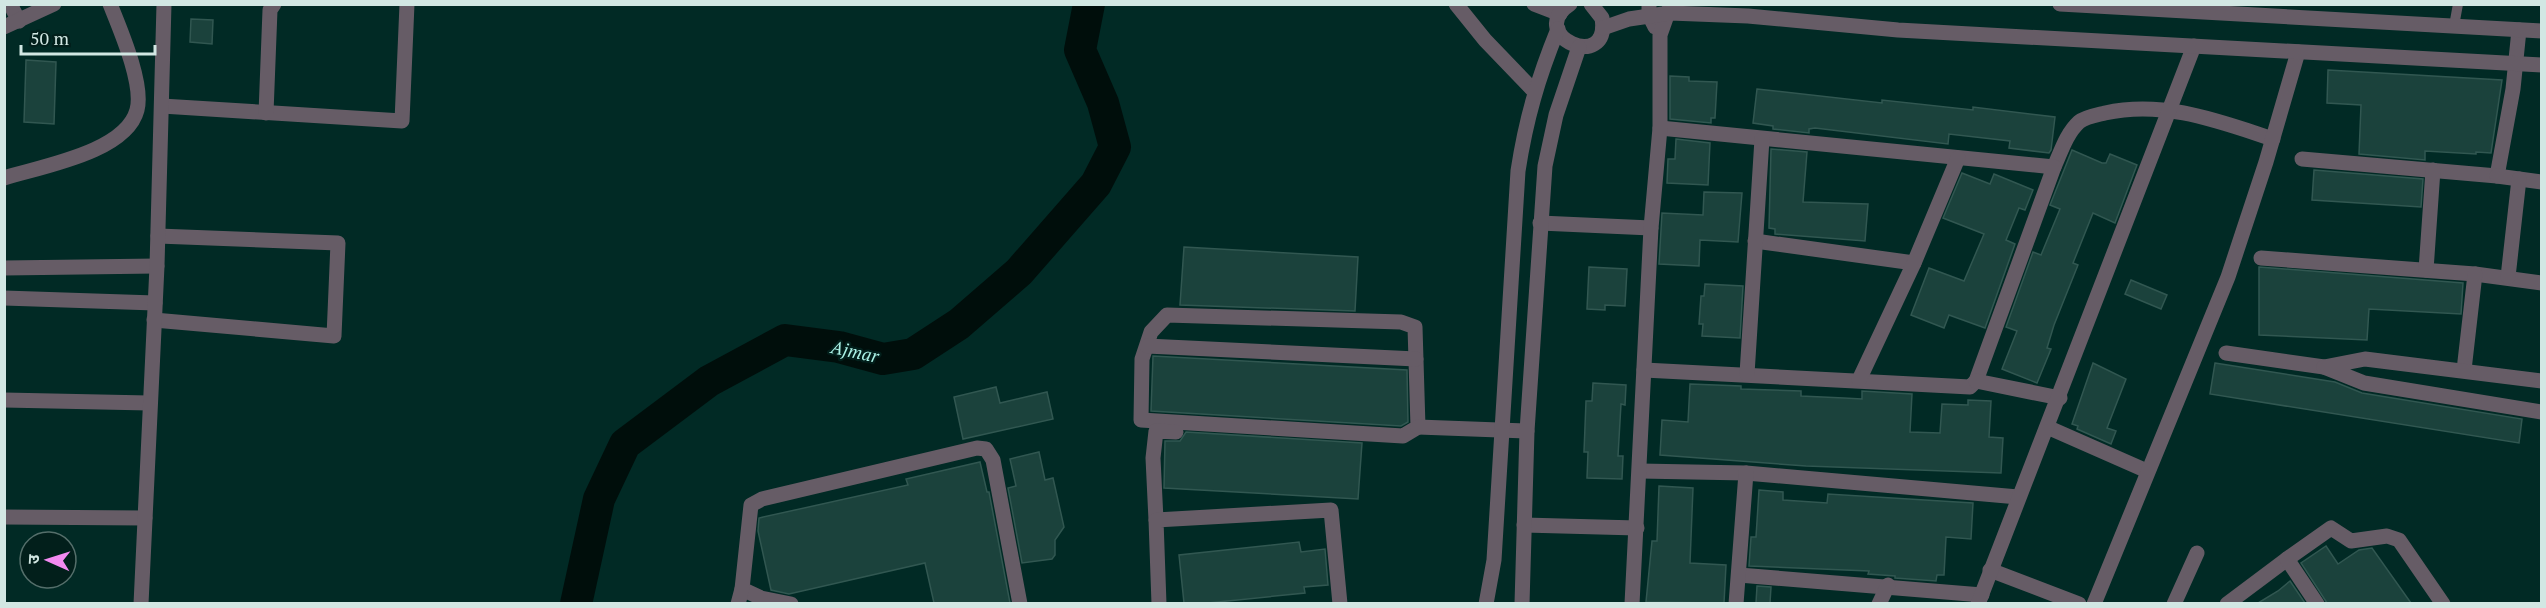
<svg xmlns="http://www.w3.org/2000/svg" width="2546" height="608" font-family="'PT Serif','Noto Sans Devanagari',serif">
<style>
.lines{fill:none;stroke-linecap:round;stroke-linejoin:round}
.river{stroke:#000e0b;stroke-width:32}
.building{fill:#1b423c;stroke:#315751;stroke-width:1.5}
.service{stroke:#665c66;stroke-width:10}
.minor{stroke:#665c66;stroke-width:15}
.tertiary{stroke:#665c66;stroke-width:15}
.labels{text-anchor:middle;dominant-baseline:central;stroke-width:4.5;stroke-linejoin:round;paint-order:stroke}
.water-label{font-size:18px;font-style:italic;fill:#abf2e6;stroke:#021f1b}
</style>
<rect width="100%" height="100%" fill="#012a25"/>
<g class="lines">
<polyline class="river" points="576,604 599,499 625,444 709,381 785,340 839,347 883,359 913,354 959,324 1019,272 1096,184 1115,147 1103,103 1080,50 1089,4"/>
</g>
<g class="building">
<polygon points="191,19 213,20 212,44 190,42"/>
<polygon points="26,60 56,62 54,124 24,122"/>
<polygon points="2328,70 2502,80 2491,153 2476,152 2476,154 2425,151 2425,160 2359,154 2361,105 2327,103"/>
<polygon points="1670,76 1689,77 1689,81 1717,82 1715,118 1711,118 1711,123 1670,119"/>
<polygon points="1757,89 1882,103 1882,100 1973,110 1973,107 2055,117 2051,150 2049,153 2009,148 2010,141 1949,134 1948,144 1815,128 1809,129 1809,133 1773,129 1773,126 1753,123"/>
<polygon points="1676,139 1710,143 1708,185 1667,183 1668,159 1675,159"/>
<polygon points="1771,149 1807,152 1803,202 1868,204 1865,241 1775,234 1775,229 1769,228"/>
<polygon points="2072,150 2102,163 2106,163 2110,154 2137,165 2115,223 2093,213 2073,263 2078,265 2054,325 2047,348 2051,349 2037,383 2002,369 2017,331 2006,327 2033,252 2041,255 2060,209 2050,205"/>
<polygon points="2314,170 2423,179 2421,207 2312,200"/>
<polygon points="1962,173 1990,184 1994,174 2033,190 2025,210 2019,208 2006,240 2015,244 1985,328 1949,315 1944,328 1911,315 1929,268 1964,281 1984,234 1943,218"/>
<polygon points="1704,192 1742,193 1738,242 1700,240 1699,266 1659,264 1662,213 1703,215"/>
<polygon points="1184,247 1358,257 1355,311 1180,305"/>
<polygon points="1589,267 1627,269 1625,306 1605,305 1605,310 1587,309"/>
<polygon points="2259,267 2463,283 2461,314 2369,309 2367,340 2259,335"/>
<polygon points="2131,280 2167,295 2161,309 2125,294"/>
<polygon points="1705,284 1743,286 1740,338 1702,336 1703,324 1699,324 1701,296 1704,296"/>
<polygon points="1153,356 1407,370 1408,422 1401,426 1151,411"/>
<polygon points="2093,363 2126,379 2107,428 2116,431 2111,444 2077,429 2078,426 2072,424"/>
<polygon points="2215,363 2335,382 2362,393 2522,419 2519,443 2210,394"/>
<polygon points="1593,383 1626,385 1625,405 1621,404 1618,456 1623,456 1622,479 1587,478 1588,452 1584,452 1586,401 1592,401"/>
<polygon points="1690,384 1741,386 1741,389 1801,391 1801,396 1844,398 1862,399 1862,391 1912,394 1910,432 1940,433 1942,404 1968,405 1968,400 1991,401 1989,437 2003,438 2001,473 1806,466 1660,455 1662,420 1688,422"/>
<polygon points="996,387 1000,403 1047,392 1053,419 963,439 954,397"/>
<polygon points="1186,432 1362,443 1358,499 1164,488 1165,441 1180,441"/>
<polygon points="1039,452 1045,480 1053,478 1064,527 1055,540 1055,555 1052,559 1022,563 1008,488 1016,486 1010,459"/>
<polygon points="980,462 987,492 989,492 1010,603 934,603 925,563 789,594 771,590 758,531 759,518 908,485 906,479"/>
<polygon points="1659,486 1693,488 1690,563 1726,565 1724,603 1646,602 1652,541 1657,541"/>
<polygon points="1759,490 1783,492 1783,500 1827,503 1828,494 1973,503 1971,539 1946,537 1944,575 1937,575 1936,581 1895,578 1895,576 1868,574 1869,571 1749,566 1751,537 1756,537"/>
<polygon points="1299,542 1301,552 1325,549 1328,585 1304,587 1305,593 1208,603 1184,603 1179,555"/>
<polygon points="2326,546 2338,564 2359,550 2372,548 2411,603 2327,603 2301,563"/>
<polygon points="2290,581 2305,603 2258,603 2278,591"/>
<polygon points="1757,586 1771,587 1770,603 1756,603"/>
</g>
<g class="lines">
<polyline class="service" points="2454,26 2458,4"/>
<g class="minor">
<polyline points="1649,4 1649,15 1655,27"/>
<polyline points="162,106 402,121 407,4"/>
<polyline points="266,113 270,10 274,4"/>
<polyline points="2302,159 2497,176 2513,89 2519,30"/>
<path d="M 2054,167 C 2061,152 2066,134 2079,122 C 2085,117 2097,115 2105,113 C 2164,100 2218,121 2273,139"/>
<polyline points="2497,176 2542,182"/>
<path d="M 4,178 C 43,166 126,152 137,110 C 144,84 120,29 110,4"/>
<polyline points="1540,223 1651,228"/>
<polyline points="1755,241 1914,263"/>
<polyline points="2261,258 2475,274 2542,283"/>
<polyline points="4,268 157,266"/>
<polyline points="2426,270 2433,170"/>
<polyline points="2508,277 2519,179"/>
<polyline points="4,298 155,303"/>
<polygon points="1167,315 1401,322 1415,327 1418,427 1403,436 1141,420 1142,359 1151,332"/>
<polyline points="154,320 334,336 338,243 158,236"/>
<polyline points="1147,346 1416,359"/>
<polyline points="2226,353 2324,367"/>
<polyline points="1644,370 1970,387 1976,381 2054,167 1660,128"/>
<polyline points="2464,370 2475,274"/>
<polyline points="1747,374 1762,139"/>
<polyline points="1859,380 1914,263 1958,158"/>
<polyline points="1976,381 2060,398"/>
<polyline points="2542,381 2365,359 2324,367 2364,383 2542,412"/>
<polyline points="4,400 149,403"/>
<polyline points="1418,427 1527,431"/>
<polyline points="2047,427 2147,471"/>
<polyline points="1640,471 1746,473 2018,497"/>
<polyline points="4,517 145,518"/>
<polyline points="1156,520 1153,458 1156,431 1176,432"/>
<polyline points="1524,525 1637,528"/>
<polyline points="1990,570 2079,604"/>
<polyline points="1739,575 1982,595"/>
<polyline points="742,589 761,598 791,604"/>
<polyline points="141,604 157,266 164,4"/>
<polyline points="738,604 742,589 751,505 762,499 977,448 986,449 993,460 1020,604"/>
<polyline points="1159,604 1156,520 1331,510 1340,604"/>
<polyline points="1632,604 1651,228 1660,128 1660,35 1671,4"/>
<polyline points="1736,604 1746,473"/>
<polyline points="1879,604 1888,585"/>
<polyline points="1978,604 2194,46"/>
<polyline points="2094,604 2228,277 2266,162 2298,52"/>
<polyline points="2174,604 2197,553"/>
<polyline points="2227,604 2287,559"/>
<polyline points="2317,604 2287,559 2331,528 2351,541 2387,536 2399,540 2443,604"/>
</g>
<g class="tertiary">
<polyline points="10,4 19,21"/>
<polyline points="1456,4 1485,40 1534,91"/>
<polyline points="1534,4 1560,14"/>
<path d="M 1570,4 C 1524,35 1611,74 1602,18 L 1591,4"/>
<polyline points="2060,4 2542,31"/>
<polyline points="4,27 54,4"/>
<polyline points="1603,28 1629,19 1670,13 1748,16 1898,30 2542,65"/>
<path d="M 1486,604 L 1494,560 L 1518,171 C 1526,119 1538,78 1558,29"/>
<polyline points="1522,604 1527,431 1545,166 1556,115 1579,47"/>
</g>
</g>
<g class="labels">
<g class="water-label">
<text transform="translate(855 351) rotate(12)">Ajmar</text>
</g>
</g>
<rect width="2546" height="608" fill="none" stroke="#d2e7e3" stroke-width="12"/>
<g transform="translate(48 560) rotate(273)"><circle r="28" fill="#021f1b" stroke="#556f6b" stroke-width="1.5"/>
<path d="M0-4.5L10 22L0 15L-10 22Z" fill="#f38af1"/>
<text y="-9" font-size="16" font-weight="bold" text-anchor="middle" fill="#d2e7e3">उ</text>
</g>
<path d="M21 45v9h134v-9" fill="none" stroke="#d2e7e3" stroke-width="3"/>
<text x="30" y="45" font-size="18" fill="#d2e7e3" stroke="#021f1b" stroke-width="4.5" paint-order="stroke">50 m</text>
</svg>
